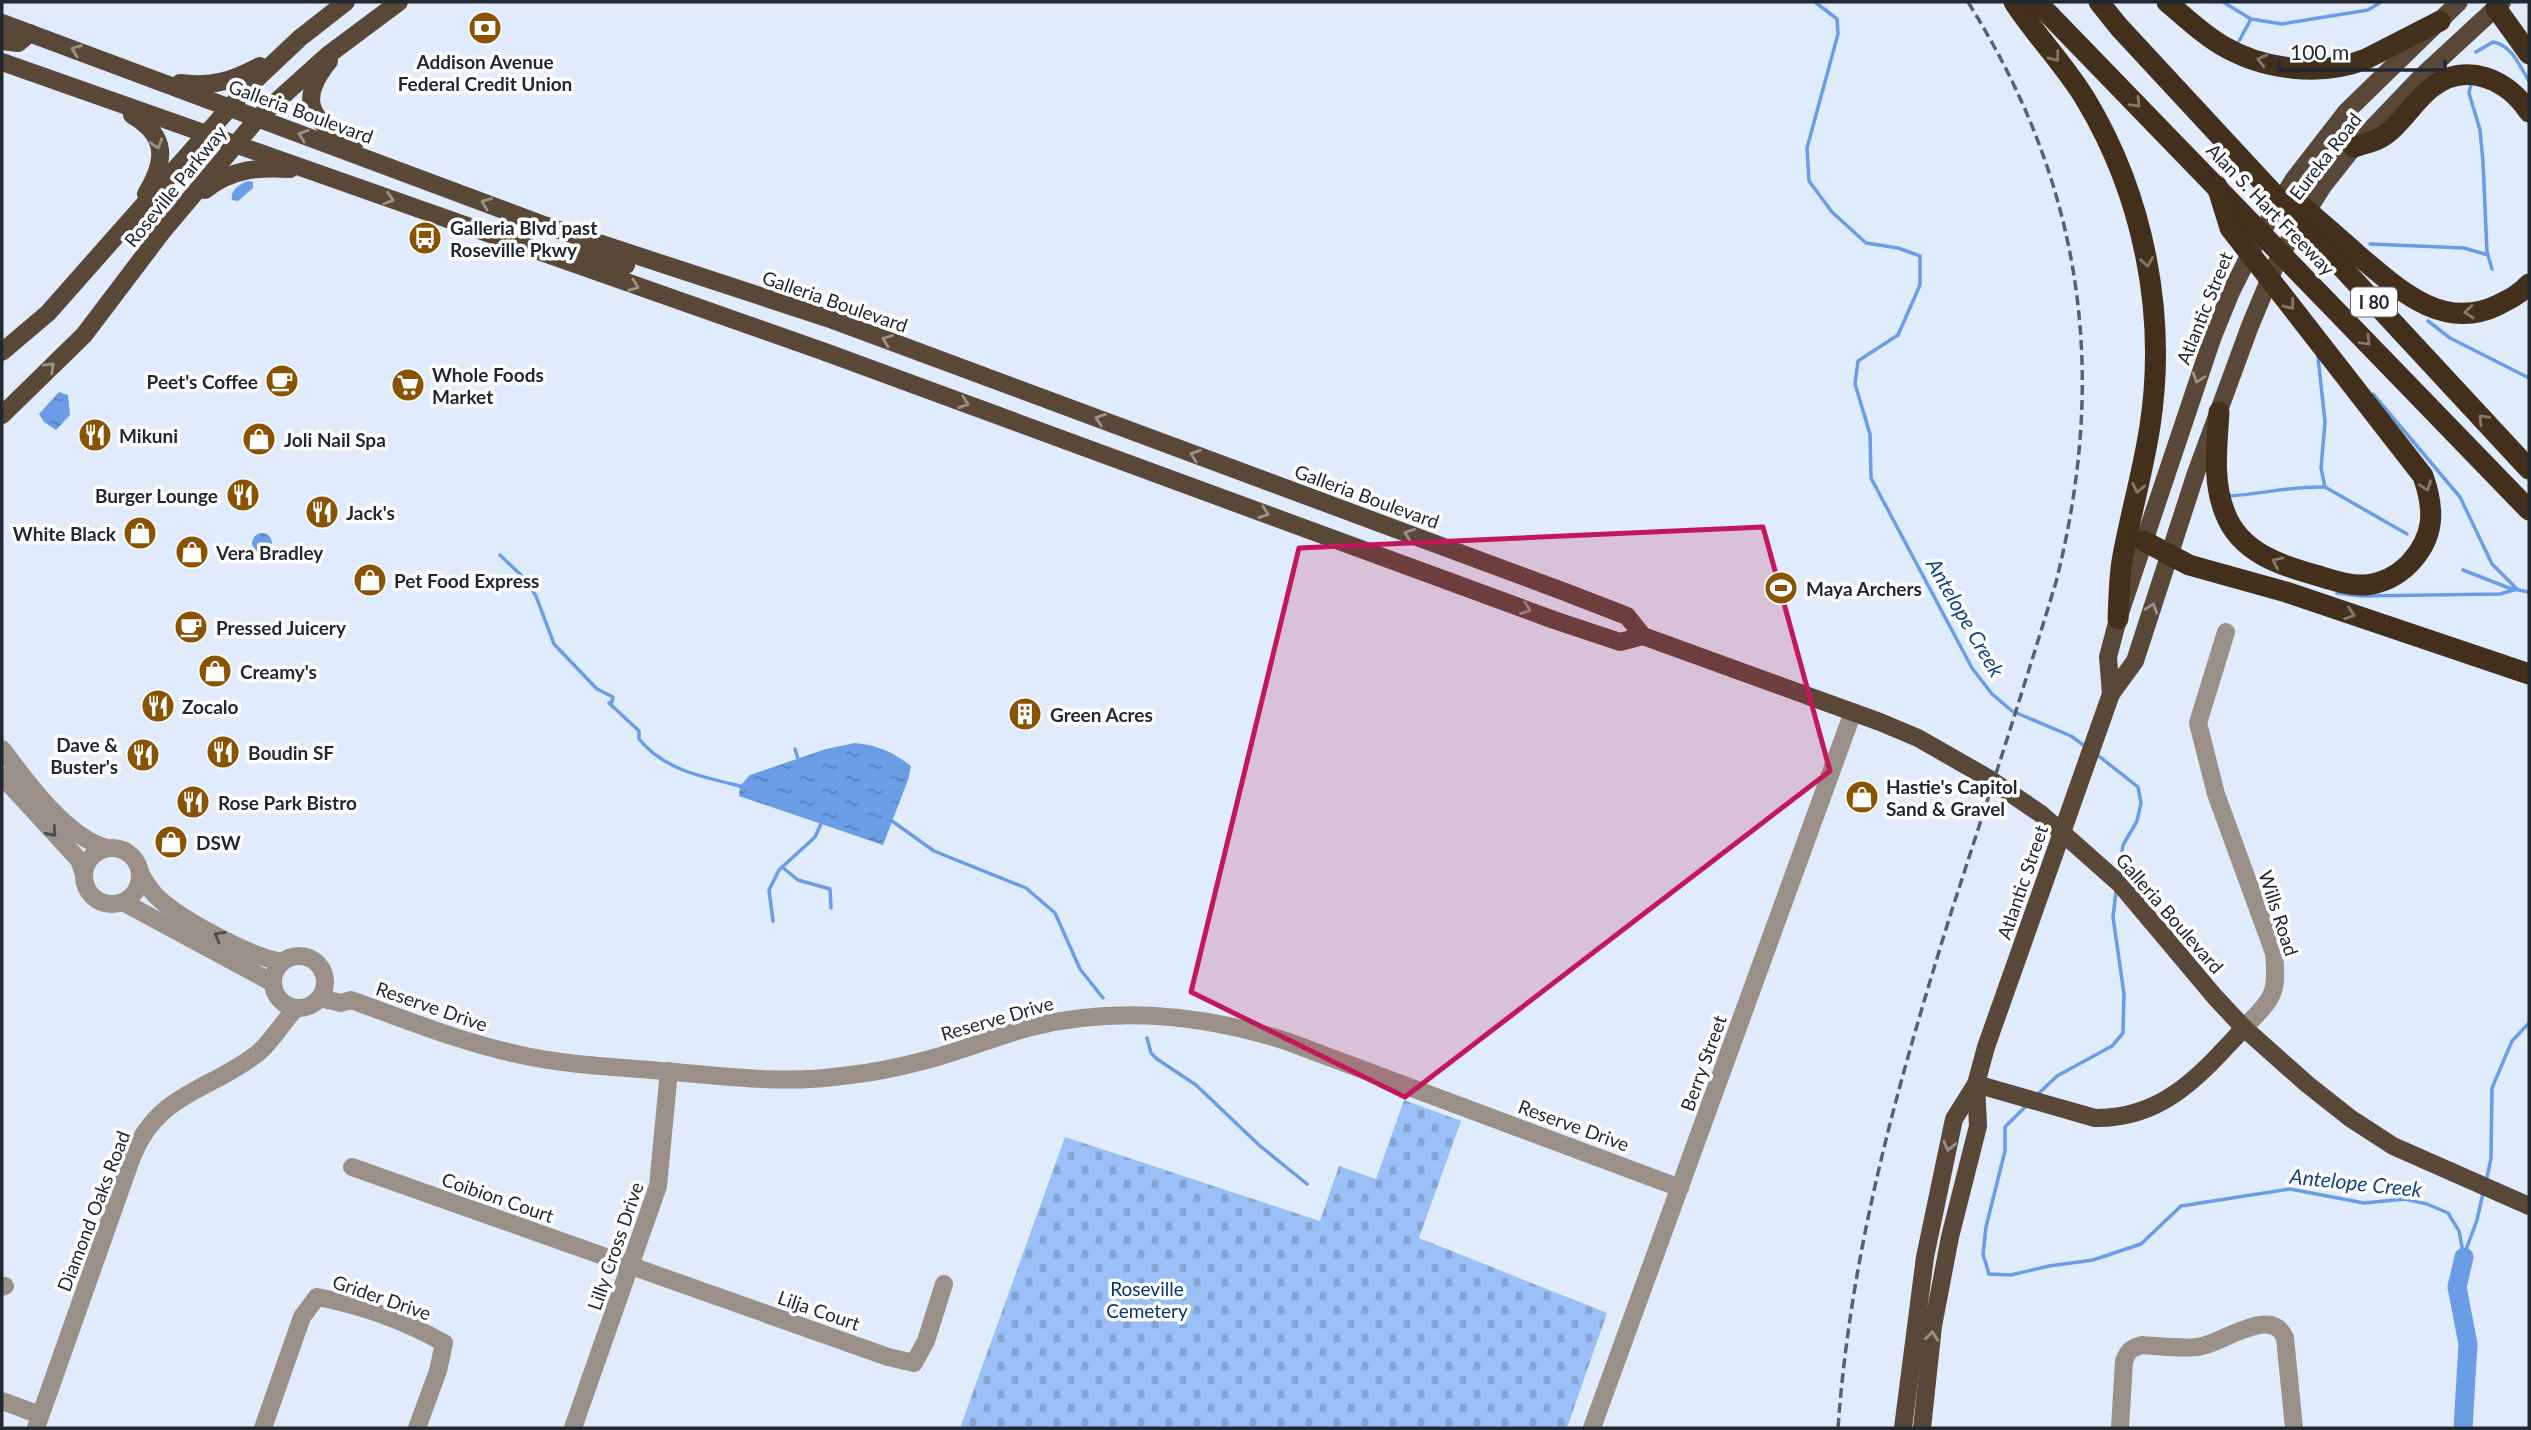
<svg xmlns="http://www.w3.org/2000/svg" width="2531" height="1430" font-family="Lato,sans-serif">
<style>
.cemetery{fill:url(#cemetery-stones)}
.water{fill:url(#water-ripples)}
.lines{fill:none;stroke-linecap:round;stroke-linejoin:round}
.stream{stroke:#6a9de6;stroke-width:3.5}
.river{stroke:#6a9de6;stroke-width:19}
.minor{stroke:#9a9087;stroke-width:18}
.major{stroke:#594838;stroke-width:18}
.highway{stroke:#42301c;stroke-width:21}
.rail{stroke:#59616d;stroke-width:3.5;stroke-dasharray:10 5;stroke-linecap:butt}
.oneway{stroke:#9b9188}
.oneway2{stroke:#84786b}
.oneway3{stroke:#4b4c50}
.marked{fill:#c2185b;fill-opacity:0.2;stroke:#c2185b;stroke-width:5;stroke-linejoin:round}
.labels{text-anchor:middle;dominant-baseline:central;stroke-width:7;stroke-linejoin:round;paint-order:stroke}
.shield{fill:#fff;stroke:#646870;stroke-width:2}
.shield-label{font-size:18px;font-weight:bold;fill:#212832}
.poi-label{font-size:19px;font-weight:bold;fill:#212832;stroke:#fff;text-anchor:start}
.street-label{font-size:19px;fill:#212832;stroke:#fff}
.park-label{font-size:19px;fill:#023675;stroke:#fff}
.water-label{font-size:21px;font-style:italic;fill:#124384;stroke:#fff}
</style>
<defs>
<pattern id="cemetery-stones" width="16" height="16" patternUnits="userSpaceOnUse" patternTransform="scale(1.75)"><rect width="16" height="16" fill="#9ac0f7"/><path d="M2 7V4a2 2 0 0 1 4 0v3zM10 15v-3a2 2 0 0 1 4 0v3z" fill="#84a5d4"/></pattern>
<pattern id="water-ripples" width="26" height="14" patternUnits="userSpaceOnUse" patternTransform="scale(1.75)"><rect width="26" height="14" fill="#6a9de6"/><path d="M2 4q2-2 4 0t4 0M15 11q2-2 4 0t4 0" fill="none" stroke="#5780bb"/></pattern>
</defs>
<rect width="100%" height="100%" fill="#e0ebfb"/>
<polygon class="cemetery" points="1404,1100 1461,1121 1419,1238 1607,1313 1567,1428 960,1428 1065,1137 1320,1221 1339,1166 1376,1179"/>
<g class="water">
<path d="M 248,181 L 253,182 L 253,188 L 238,201 L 232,200 C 230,190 240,184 248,181 Z"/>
<polygon points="59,392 68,395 70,415 56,430 44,422 39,414"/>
<circle cx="262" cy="543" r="10"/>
<path d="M 855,743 C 877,745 893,752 911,766 L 908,780 L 883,845 L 739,796 L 740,786 L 750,775 L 826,749 Z"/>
</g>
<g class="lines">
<g class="stream">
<polyline points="1815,2 1837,19 1838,34 1807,148 1809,181 1832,212 1866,243 1898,248 1920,256 1920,285 1898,335 1858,361 1855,384 1870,434 1871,478 1972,668 1992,694 2012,711 2071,736 2086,747"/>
<polyline points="2223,2 2251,19 2282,24 2368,10 2381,2"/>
<polyline points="2239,41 2251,19"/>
<path d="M 2476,52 L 2493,42 C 2512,45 2520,67 2529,81"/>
<polyline points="2471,84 2469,93 2480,130 2483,162 2487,252 2492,269"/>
<polyline points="2370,244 2464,248 2488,255"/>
<polyline points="2428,321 2450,338 2529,378"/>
<polyline points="2318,357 2325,422 2321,468 2325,487 2407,534"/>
<path d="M 2229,496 C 2262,494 2292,486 2325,487"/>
<path d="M 500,555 L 525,579 L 536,596 L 554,644 L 597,689 L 613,697 L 612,702 L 609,703 L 639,731 L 639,739 C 664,770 703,777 740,786"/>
<polyline points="2463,570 2509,588 2529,592"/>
<polyline points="2337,593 2361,596 2500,594 2517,589 2492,564 2460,497 2373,394"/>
<polyline points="795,749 798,759"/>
<polyline points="2095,753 2138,787 2141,803 2137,821 2123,845 2119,874"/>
<polyline points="892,821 934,851 1026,888 1055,913 1080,969 1103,998"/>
<polyline points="782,867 798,880 830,889 831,908"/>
<polyline points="773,921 769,890 779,870 815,837 821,824"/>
<polyline points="1147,1038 1151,1053 1157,1059 1196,1085 1259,1145 1307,1184"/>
<polyline points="2036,1096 2057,1076 2112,1046 2123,1033 2124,994 2113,917 2116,892"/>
<polyline points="2028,1104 2005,1127 2005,1151 1986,1227 1983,1254 1989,1274 2011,1275 2049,1266 2093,1260 2141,1244 2181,1206 2290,1189 2364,1203 2405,1199 2427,1204 2448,1213 2459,1231 2464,1257"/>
<polyline points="2486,1182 2491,1158 2492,1088 2512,1041 2529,1023"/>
<polyline points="2464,1255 2477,1220 2483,1193"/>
</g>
<polyline class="river" points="2463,1428 2468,1344 2457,1287 2464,1257"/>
<g class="minor">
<path d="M 2226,632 L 2198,723 L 2216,794 L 2274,953 C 2278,996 2273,997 2244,1028"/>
<path d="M 2,749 C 27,782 65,836 106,848"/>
<polyline points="2,776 79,860 84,874"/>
<circle cx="112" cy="876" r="28"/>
<path d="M 140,872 C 144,881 149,888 155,895 C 178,918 250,957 282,962"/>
<polyline points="123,902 273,983"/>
<circle cx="299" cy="982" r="26"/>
<path d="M 319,998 L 341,1003 L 351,1000 C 407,1020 463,1043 521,1055 C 571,1066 623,1067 674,1072 C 730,1077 786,1084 842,1076 C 872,1073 901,1067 930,1059 C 964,1050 997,1036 1031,1027 C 1116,1006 1204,1015 1286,1041 L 1680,1188"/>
<polyline points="352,1167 888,1357 914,1363 926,1341 944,1284"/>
<polyline points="2,1287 5,1286"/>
<polyline points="2,1401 40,1415"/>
<path d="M 36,1428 L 132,1157 C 158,1092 210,1091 258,1053 C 272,1041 283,1022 296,1008"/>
<path d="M 263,1428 L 302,1317 L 317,1297 C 360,1305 405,1321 444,1343 L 438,1371 L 417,1428"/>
<polyline points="573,1428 658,1186 669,1071"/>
<polyline points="1592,1428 1853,712"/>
<path d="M 2120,1428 L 2124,1361 C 2128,1351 2131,1348 2142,1345 C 2159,1346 2179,1349 2197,1347 C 2221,1345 2271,1304 2285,1338 L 2294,1428"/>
</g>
<g class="major">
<polyline points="2,23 541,224 833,320 1565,592 1627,616 1643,636 1880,722 1918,738 1988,778 2041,814 2120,884 2215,997 2244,1028 2307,1084 2350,1118 2393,1146 2529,1206"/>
<polyline points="2,41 18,43 30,33"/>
<path d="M 329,61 C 294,104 314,122 354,145"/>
<polyline points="2,62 825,352 1554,620 1620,642 1643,636"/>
<path d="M 180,83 C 214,87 231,81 260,66"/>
<path d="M 132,115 C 168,136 166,161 146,194"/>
<path d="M 205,190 C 230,169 259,167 290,169"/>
<path d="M 570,262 C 583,246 609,260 626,265"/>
<polyline points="2,352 48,313 247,88 300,38 346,2"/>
<polyline points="2,415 84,335 162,232 258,118 328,55 399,2"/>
<polyline points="2111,694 2108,657 2118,619 2213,336 2231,292 2258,238 2294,179 2346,112 2459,2"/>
<path d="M 1976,1084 L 2095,1118 C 2164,1119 2201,1074 2244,1028"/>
<polyline points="1903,1428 1925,1257 1954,1119 1976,1084 1986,1047 2111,694 2135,661 2196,473 2250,326 2275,266 2291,237 2323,186 2354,147 2423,75 2502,2"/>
<polyline points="1922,1428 1933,1326 1950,1237 1978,1126 1976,1084"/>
</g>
<g class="highway">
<path d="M 2014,2 C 2036,36 2065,65 2086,100 C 2144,197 2167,315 2150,426 C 2143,472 2130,516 2122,561 C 2119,580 2119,600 2118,619"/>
<polyline points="2037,2 2529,510"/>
<polyline points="2099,2 2119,27 2529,469"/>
<path d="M 2167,2 C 2185,17 2202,34 2223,46 C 2264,70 2321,77 2366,59 L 2440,21"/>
<polyline points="2496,8 2529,54"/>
<path d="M 2354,147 C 2363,144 2372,142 2380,138 C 2399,128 2414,101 2431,88 C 2466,60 2508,80 2529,112"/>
<path d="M 2217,186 L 2230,228 L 2423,476 C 2435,510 2435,537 2409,564 C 2397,576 2383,583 2366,585 C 2350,586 2335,581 2319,576 C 2282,566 2240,553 2225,513 C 2212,481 2217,446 2219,412"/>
<path d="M 2297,202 C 2318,220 2339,238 2359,256 C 2398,289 2443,332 2498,305 C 2510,299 2520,294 2529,284"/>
<polyline points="2144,541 2189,565 2286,592 2529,674"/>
</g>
<path class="rail" d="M 1838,1428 C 1851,1248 1897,1087 1950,916 C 1986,805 2022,694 2056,582 C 2109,373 2083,185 1968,2"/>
</g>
<defs><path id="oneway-chevron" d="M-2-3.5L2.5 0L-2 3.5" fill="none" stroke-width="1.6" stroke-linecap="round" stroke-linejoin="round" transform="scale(1.75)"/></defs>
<g class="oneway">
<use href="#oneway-chevron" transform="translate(76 50) rotate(-159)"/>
<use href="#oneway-chevron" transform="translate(303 135) rotate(-160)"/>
<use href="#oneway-chevron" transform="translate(157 144) rotate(72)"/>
<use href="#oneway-chevron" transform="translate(389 199) rotate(18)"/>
<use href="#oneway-chevron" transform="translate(486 203) rotate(-159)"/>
<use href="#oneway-chevron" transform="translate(634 286) rotate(21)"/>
<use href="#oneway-chevron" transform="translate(887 340) rotate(-160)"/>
<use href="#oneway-chevron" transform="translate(50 367) rotate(-44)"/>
<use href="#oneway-chevron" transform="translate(2198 378) rotate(108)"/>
<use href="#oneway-chevron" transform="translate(964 403) rotate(20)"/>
<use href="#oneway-chevron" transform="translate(1100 419) rotate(-160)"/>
<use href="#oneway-chevron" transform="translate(1195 455) rotate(-160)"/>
<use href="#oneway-chevron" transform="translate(1264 513) rotate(20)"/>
<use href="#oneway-chevron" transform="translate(1409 534) rotate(-160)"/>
<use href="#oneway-chevron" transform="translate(2152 608) rotate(-72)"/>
<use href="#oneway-chevron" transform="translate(1526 609) rotate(20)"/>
<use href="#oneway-chevron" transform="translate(1949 1146) rotate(102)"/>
<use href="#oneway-chevron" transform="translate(1932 1336) rotate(-83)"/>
</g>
<g class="oneway2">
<use href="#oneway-chevron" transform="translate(2055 57) rotate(53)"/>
<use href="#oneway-chevron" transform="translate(2262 60) rotate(-166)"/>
<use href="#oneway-chevron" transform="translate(2136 103) rotate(46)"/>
<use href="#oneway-chevron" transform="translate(2147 262) rotate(80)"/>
<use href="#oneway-chevron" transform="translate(2290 305) rotate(52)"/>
<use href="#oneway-chevron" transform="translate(2469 312) rotate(175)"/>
<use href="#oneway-chevron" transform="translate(2366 341) rotate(46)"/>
<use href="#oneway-chevron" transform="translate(2483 419) rotate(-133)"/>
<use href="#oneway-chevron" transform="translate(2426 486) rotate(72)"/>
<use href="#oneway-chevron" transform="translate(2138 488) rotate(102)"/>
<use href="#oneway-chevron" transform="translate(2277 562) rotate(-156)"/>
<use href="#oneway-chevron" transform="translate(2350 614) rotate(18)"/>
</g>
<g class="oneway3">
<use href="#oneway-chevron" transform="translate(52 832) rotate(48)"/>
<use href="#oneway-chevron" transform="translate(219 936) rotate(-151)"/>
</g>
<path class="marked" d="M 1763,527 L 1830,771 L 1405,1097 L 1191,992 L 1299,548 Z"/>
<defs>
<symbol id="bank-disc" viewBox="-11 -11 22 22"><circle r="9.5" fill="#8a5304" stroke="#fff"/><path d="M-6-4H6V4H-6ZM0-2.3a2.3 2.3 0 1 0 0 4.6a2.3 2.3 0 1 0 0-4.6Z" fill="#fff"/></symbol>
<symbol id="bus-disc" viewBox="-11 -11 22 22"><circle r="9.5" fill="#8a5304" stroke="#fff"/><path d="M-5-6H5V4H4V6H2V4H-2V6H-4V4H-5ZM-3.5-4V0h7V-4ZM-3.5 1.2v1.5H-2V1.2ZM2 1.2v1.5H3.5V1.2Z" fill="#fff"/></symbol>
<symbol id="cafe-disc" viewBox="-11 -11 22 22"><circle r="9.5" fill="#8a5304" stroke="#fff"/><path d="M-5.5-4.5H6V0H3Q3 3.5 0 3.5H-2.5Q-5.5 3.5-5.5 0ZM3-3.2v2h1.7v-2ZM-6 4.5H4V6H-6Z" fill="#fff"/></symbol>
<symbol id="supermarket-disc" viewBox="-11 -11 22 22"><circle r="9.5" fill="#8a5304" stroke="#fff"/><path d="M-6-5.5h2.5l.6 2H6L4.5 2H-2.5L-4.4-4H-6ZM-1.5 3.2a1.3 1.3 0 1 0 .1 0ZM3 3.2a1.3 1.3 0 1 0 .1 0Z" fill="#fff"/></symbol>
<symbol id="restaurant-disc" viewBox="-11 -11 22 22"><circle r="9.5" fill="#8a5304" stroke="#fff"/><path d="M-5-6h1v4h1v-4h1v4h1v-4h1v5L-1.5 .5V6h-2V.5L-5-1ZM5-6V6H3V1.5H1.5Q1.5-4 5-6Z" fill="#fff"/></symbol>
<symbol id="shop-disc" viewBox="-11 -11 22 22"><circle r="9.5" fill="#8a5304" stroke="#fff"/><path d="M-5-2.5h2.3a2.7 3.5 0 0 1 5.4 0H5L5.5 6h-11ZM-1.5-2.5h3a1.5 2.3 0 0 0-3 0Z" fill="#fff"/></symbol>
<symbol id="stadium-disc" viewBox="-11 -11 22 22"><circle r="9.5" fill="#8a5304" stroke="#fff"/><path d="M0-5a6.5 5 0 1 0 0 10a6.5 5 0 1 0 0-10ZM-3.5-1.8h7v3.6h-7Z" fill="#fff"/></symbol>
<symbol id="building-disc" viewBox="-11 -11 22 22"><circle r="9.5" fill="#8a5304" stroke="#fff"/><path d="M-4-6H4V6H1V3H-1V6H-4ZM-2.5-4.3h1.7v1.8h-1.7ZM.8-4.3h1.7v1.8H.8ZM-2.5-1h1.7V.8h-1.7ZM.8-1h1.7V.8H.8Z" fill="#fff"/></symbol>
</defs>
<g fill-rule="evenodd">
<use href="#bank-disc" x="466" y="9" width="38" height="38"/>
<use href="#bus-disc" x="406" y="219" width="38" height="38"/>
<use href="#cafe-disc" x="263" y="362" width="38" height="38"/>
<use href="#supermarket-disc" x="389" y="366" width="38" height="38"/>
<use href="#restaurant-disc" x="76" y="416" width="38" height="38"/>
<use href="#shop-disc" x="240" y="420" width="38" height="38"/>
<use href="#restaurant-disc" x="224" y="476" width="38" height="38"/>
<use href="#restaurant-disc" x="303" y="493" width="38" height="38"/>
<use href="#shop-disc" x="121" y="514" width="38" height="38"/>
<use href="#shop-disc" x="173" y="533" width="38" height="38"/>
<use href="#shop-disc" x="351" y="561" width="38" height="38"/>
<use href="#stadium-disc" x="1762" y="569" width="38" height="38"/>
<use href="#cafe-disc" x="172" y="608" width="38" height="38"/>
<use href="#shop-disc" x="196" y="652" width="38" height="38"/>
<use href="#restaurant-disc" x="139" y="687" width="38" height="38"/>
<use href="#building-disc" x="1006" y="695" width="38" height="38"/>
<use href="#restaurant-disc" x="204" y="733" width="38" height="38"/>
<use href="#restaurant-disc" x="124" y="736" width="38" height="38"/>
<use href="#shop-disc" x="1843" y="778" width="38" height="38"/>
<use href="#restaurant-disc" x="174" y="783" width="38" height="38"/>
<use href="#shop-disc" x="152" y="823" width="38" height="38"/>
</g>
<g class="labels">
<rect class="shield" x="2351" y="287.5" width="46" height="29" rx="5"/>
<g class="shield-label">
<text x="2374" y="302">I 80</text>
</g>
<g class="poi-label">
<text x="485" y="61" text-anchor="middle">Addison Avenue<tspan x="485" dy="22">Federal Credit Union</tspan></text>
<text x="450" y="227">Galleria Blvd past<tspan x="450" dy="22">Roseville Pkwy</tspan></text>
<text x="432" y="374">Whole Foods<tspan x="432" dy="22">Market</tspan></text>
<text x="258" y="381" text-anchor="end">Peet's Coffee</text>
<text x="119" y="435">Mikuni</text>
<text x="284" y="439">Joli Nail Spa</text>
<text x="218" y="495" text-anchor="end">Burger Lounge</text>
<text x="346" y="512">Jack's</text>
<text x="116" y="533" text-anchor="end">White Black</text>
<text x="216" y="552">Vera Bradley</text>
<text x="394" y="580">Pet Food Express</text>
<text x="1806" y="588">Maya Archers</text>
<text x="216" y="627">Pressed Juicery</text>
<text x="240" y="671">Creamy's</text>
<text x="182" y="706">Zocalo</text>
<text x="1050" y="714">Green Acres</text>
<text x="118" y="744" text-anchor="end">Dave &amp;<tspan x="118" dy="22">Buster's</tspan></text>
<text x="248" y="752">Boudin SF</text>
<text x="1886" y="786">Hastie's Capitol<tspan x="1886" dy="22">Sand &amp; Gravel</tspan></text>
<text x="218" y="802">Rose Park Bistro</text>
<text x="196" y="842">DSW</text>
</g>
<g class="street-label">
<text transform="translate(301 111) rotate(20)">Galleria Boulevard</text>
<text transform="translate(2325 156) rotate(-52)">Eureka Road</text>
<text transform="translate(175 186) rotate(-51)">Roseville Parkway</text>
<text transform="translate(2271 209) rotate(46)">Alan S. Hart Freeway</text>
<text transform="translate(835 301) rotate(19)">Galleria Boulevard</text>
<text transform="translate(2204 308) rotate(-68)">Atlantic Street</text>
<text transform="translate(1367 496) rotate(20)">Galleria Boulevard</text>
<text transform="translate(2022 882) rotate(-71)">Atlantic Street</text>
<text transform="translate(2170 913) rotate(49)">Galleria Boulevard</text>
<text transform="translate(2279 913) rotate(72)">Wills Road</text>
<text transform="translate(432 1006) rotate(19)">Reserve Drive</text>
<text transform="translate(997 1018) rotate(-16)">Reserve Drive</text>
<text transform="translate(1703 1063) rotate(-70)">Berry Street</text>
<text transform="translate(1574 1125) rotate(20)">Reserve Drive</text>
<text transform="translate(498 1197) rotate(19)">Coibion Court</text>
<text transform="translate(93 1211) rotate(-69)">Diamond Oaks Road</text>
<text transform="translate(615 1246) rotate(-71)">Lilly Cross Drive</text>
<text transform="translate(382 1297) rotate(19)">Grider Drive</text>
<text transform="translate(819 1310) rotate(19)">Lilja Court</text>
</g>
<g class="park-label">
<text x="1147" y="1288">Roseville<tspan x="1147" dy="22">Cemetery</tspan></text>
</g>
<g class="water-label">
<text transform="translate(1966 617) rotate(60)">Antelope Creek</text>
<text transform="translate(2356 1182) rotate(6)">Antelope Creek</text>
</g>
</g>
<rect width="2531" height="1430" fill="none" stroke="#212832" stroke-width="7"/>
<path d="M2279 60v10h166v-10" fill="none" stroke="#212832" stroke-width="3.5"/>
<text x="2290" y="60" font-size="21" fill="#212832" stroke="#ffffff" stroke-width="5" paint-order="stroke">100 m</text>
</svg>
